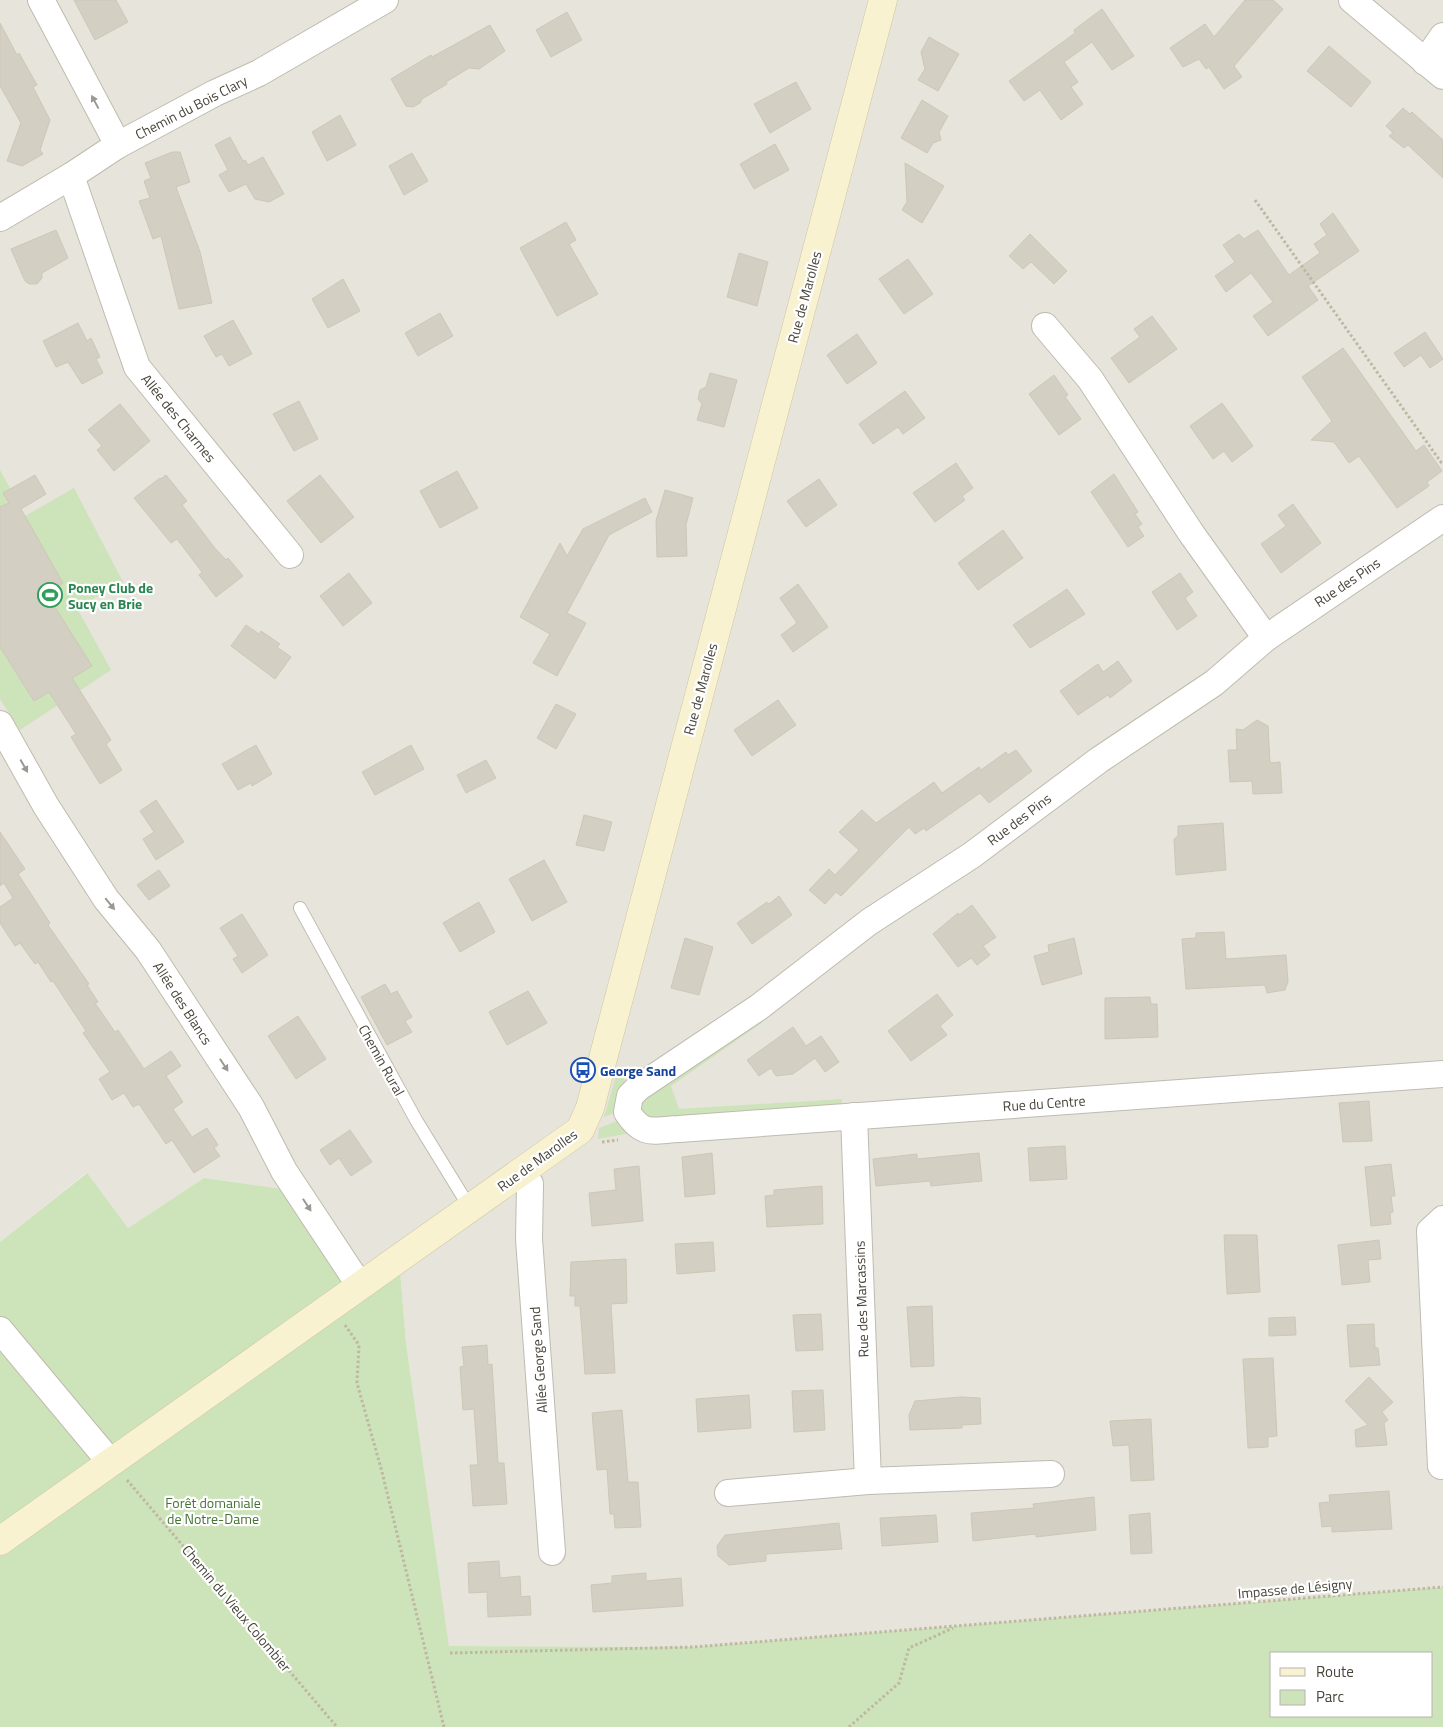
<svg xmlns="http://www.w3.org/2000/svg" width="1443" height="1727" font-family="'Titillium Web',sans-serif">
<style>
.residential{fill:#e7e4db}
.green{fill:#cde3ba;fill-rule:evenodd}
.building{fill:#d4cfc3;stroke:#cec7b7}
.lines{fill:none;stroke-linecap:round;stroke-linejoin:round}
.lane-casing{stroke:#bfbbaf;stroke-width:14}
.street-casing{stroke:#bfbbaf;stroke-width:28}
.secondary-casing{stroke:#cec6a1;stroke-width:29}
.path{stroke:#bfb7a2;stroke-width:3;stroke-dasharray:2.5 2.5;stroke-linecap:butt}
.lane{stroke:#fff;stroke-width:12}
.street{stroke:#fff;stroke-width:26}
.secondary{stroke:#f9f2d1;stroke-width:28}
.oneway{fill:#9a9893}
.labels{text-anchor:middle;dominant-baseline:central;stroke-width:4.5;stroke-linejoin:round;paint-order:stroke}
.street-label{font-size:14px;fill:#48443a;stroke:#fff}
.leisure-label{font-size:14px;font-weight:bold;fill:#27864d;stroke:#fff;text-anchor:start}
.transit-label{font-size:14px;font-weight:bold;fill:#164399;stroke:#fff;text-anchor:start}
.park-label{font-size:14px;fill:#467334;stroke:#fff}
</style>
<rect width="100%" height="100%" fill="#f4f2ec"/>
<polygon class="residential" points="0,0 1443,0 1443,1587 693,1647 449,1646 406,1343 399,1258 360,1286 297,1191 204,1178 128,1228 86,1173 0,1242"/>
<g class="green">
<polygon points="0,470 25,516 74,488 123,582 77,608 111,670 20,730 0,699"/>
<polygon points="758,1016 763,1022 671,1086 679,1109 842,1099 842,1107 640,1120 639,1098"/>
<polygon points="617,1073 621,1074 625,1081 617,1112 604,1117"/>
<polygon points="622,1119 631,1133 598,1139 599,1128"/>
<path d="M 87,1173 L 128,1228 L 204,1178 L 297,1191 L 360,1285 L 399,1258 L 406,1343 L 449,1646 L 693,1647 L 1443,1587 L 1443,1727 L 0,1727 L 0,1242 ZM 1272,1653 L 1432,1653 L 1432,1716 L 1272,1716 Z"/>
</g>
<g class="building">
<polygon points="74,0 116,0 128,22 95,40"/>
<polygon points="1245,0 1273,0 1283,9 1234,66 1242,77 1224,89 1209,67 1206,69 1199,59 1183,67 1170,48 1205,24 1214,37"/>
<polygon points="1102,9 1134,56 1112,70 1092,42 1064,62 1078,82 1071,87 1083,104 1061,120 1040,90 1024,101 1009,81 1075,33 1074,30"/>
<polygon points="567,12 582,40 551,57 536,30"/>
<polygon points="0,23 17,55 19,53 37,85 33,87 50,120 40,150 43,154 22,166 7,161 21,123 0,86"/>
<polygon points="490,25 505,51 479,69 469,68 446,82 447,84 422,99 420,103 413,107 406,106 391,79 431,55 432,57"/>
<polygon points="929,37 959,54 938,91 918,80 925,69 921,52"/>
<polygon points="1329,46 1371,82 1351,107 1307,71"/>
<polygon points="796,82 811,109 770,133 754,104"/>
<polygon points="922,100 948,116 939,132 941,140 933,143 927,153 901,138"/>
<polygon points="1403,108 1410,114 1412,112 1443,140 1443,178 1408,145 1404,148 1389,136 1393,133 1386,126"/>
<polygon points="340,115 356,145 327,161 312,132"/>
<polygon points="230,137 243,161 245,160 248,165 263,157 284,194 269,202 255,199 246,184 229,192 219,175 228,170 215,145"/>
<polygon points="775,144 789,170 754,189 740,164"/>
<polygon points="172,152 180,152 190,182 176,187 200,252 212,303 179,309 161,236 153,239 139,201 150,198 144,181 151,178 145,163"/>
<polygon points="412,153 428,181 404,195 389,166"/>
<polygon points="905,163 944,186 922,223 902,210 907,202"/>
<polygon points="1333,213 1359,251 1308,286 1318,300 1268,336 1253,316 1273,302 1251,273 1226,292 1215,276 1235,262 1223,245 1239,234 1244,239 1258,230 1289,275 1320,253 1314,244 1327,235 1320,224"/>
<polygon points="566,222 576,240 569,244 598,294 557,316 520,248"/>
<polygon points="56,230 68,258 42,273 42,278 37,284 29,284 25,281 11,249"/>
<polygon points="1030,234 1067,271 1054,284 1031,262 1023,269 1009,256"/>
<polygon points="739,253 768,262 757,306 727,297"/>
<polygon points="908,259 933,294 904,314 879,279"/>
<polygon points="343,279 360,311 328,328 312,299"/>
<polygon points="440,313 453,336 418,356 405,333"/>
<polygon points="1152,316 1177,349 1129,383 1111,358 1140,337 1134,329"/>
<polygon points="233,320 252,354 229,366 222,354 216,357 204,336"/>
<polygon points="78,323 87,341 91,338 100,357 96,359 103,373 82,384 68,362 56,367 43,341"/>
<polygon points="1425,332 1443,359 1430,368 1421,355 1404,367 1394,353"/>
<polygon points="857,334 877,363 847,384 827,355"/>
<polygon points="1343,348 1416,451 1424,445 1442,471 1427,482 1429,486 1397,508 1359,456 1349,463 1334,442 1311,440 1332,421 1302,377"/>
<polygon points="710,373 737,380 724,427 697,420 702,404 698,399 700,390 706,387"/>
<polygon points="1054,375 1068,395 1065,397 1081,419 1059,435 1029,394"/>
<polygon points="905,391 925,418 903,434 898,427 873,444 859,424"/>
<polygon points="299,401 318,439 294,451 273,414"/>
<polygon points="1222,403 1253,446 1232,462 1224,451 1213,459 1190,426"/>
<polygon points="120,404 150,441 114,471 97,450 102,446 88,430"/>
<polygon points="956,463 973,488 962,496 965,500 935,522 913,493"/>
<polygon points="457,471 478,508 440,528 420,491"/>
<polygon points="1114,474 1138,512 1135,514 1142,524 1138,527 1144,536 1128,547 1091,492"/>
<polygon points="35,475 46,494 21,509 63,583 46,593 92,666 72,678 111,740 106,744 122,770 100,784 71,737 76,734 49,692 34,701 0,647 0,507 9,503 3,493"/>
<polygon points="166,475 187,501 182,505 214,547 226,560 228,558 243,576 216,597 199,575 202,572 177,539 171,543 134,498 160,478 161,479"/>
<polygon points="320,475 354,517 321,543 287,501"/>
<polygon points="819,479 837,505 806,527 787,501"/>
<polygon points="665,490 693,498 686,525 687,556 657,557 656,521"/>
<polygon points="645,498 652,512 609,535 567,613 586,623 557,676 533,663 550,634 520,617 560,543 567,556 583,529"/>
<polygon points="1293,504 1321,543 1281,573 1261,544 1286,526 1278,515"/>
<polygon points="1003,530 1023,558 978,590 958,563"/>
<polygon points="349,573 372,603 343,626 320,596"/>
<polygon points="1180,573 1193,592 1185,598 1197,616 1177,630 1152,592"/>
<polygon points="798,584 828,627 793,652 781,635 797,623 780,598"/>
<polygon points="1067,589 1085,614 1030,648 1013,625"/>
<polygon points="246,625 259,634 261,631 280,644 277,647 291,657 275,679 231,646"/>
<polygon points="1118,661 1132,681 1110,698 1108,695 1078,715 1060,691 1098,664 1103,672"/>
<polygon points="778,700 796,725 752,756 734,730"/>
<polygon points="556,704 576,714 556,749 537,738"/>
<polygon points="1257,720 1268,726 1270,763 1280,762 1282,793 1253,794 1252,781 1230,782 1228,750 1237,750 1236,729 1243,730"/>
<polygon points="256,745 272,774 252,786 251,783 238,790 222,764"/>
<polygon points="411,745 424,769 375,795 362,772"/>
<polygon points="1016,750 1032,771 989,803 980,793 926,831 924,828 915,834 909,827 841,896 836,892 825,904 809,890 829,869 835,875 859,850 839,832 862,810 876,823 934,782 942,793 979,767 981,770 1006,752 1008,755"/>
<polygon points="486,760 496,778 466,793 457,775"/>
<polygon points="156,800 184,842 156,860 143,839 154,832 140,811"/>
<polygon points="584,815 612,822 604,851 576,845"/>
<polygon points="1223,823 1226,870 1176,875 1174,839 1178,836 1178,826"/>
<polygon points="0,832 25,869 18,874 50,923 48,925 89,984 87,985 98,1002 95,1003 115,1032 118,1030 144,1069 171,1051 181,1066 166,1076 183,1102 173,1109 192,1137 207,1128 218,1145 214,1148 220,1156 194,1173 172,1140 166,1144 139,1104 133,1107 124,1093 112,1100 99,1079 110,1072 83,1033 86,1031 53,981 51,982 38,962 35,964 20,943 15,946 0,923 0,907 13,898 4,883 0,886"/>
<polygon points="544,860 567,902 532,921 509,879"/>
<polygon points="159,870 170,886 149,900 137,885"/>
<polygon points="779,896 792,915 752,944 737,923 767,902 769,904"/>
<polygon points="479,902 495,932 460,952 443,923"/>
<polygon points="972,905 996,937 983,946 990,955 977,965 971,958 958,967 933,934 958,913 959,915"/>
<polygon points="242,914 268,955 242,973 233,959 238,956 220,928"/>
<polygon points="1224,932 1226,959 1286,955 1288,982 1285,990 1267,993 1265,985 1186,989 1182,939 1196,938 1196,933"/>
<polygon points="685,938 713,947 699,995 671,988"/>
<polygon points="1074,938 1082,974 1042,985 1034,956 1049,952 1048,945"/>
<polygon points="385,984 391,994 397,991 412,1017 405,1021 412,1032 387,1045 361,997"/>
<polygon points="528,991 547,1023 507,1045 489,1012"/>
<polygon points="937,994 953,1015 940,1026 947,1035 911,1061 888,1031"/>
<polygon points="1150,997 1151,1004 1157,1004 1158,1037 1105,1039 1105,998"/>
<polygon points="298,1016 326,1059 296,1079 268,1036"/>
<polygon points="793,1027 806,1046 821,1036 839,1062 825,1072 815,1058 793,1074 776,1076 771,1068 759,1076 747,1060"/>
<polygon points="1369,1101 1372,1141 1343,1142 1339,1103"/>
<polygon points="350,1130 372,1162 351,1176 339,1158 330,1165 320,1150"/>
<polygon points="1065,1146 1067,1179 1030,1181 1028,1148"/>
<polygon points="712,1153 715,1194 685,1197 682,1157"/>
<polygon points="979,1153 982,1181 931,1186 930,1181 876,1186 873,1159 917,1154 917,1159"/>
<polygon points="1391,1164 1395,1196 1391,1196 1393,1212 1390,1213 1391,1224 1371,1226 1365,1167"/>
<polygon points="639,1166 643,1221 592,1226 589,1193 616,1190 614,1169"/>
<polygon points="822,1186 823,1224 767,1227 765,1196 774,1195 774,1190"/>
<polygon points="1224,1235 1257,1235 1260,1292 1227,1294"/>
<polygon points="1379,1240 1381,1259 1368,1260 1370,1282 1342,1285 1338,1245"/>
<polygon points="713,1242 715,1271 677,1274 675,1244"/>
<polygon points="626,1259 627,1303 611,1304 615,1373 585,1374 580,1306 575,1306 575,1296 570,1296 571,1262"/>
<polygon points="932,1306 934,1366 911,1367 907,1307"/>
<polygon points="821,1314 823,1350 796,1351 793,1315"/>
<polygon points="1295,1317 1296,1335 1269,1336 1269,1318"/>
<polygon points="1374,1324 1375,1348 1378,1348 1380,1365 1350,1367 1347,1325"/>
<polygon points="487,1345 488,1365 492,1364 498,1463 504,1463 507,1504 473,1506 470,1465 478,1465 474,1409 463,1410 460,1367 464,1366 462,1347"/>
<polygon points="1273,1358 1277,1436 1268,1437 1268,1447 1248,1448 1243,1359"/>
<polygon points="1369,1377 1393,1402 1382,1412 1388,1420 1384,1423 1387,1445 1356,1447 1355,1430 1368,1425 1345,1401"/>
<polygon points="823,1390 825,1430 794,1432 792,1391"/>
<polygon points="749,1395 751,1428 698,1432 696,1399"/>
<polygon points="961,1397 980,1398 981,1424 962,1425 962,1428 910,1430 909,1415 915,1401"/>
<polygon points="622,1410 628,1482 638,1482 641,1527 615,1528 614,1514 610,1514 607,1469 597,1470 592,1413"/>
<polygon points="1151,1419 1154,1480 1131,1481 1129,1445 1113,1446 1110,1421"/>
<polygon points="1389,1491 1392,1529 1332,1532 1332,1526 1322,1527 1319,1503 1330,1502 1329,1495"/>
<polygon points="1094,1497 1096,1530 1036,1537 1036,1534 973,1541 971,1513 1034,1508 1033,1504"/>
<polygon points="1150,1513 1152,1553 1131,1554 1129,1515"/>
<polygon points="936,1515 938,1542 882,1546 880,1518"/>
<polygon points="839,1523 842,1549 766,1554 766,1561 729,1565 718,1556 717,1546 725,1535"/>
<polygon points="499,1561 500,1578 520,1576 521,1597 530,1596 531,1615 488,1617 487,1592 469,1593 468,1563"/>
<polygon points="646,1573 646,1581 681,1578 683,1606 593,1612 591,1585 612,1583 612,1576"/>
</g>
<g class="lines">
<defs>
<polyline id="lane" points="300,908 416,1120 470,1208"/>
<g id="street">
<polyline points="41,0 118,145"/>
<polyline points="1352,0 1443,76"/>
<polyline points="1425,62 1443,36"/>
<polyline points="71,176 137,367 290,555"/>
<polyline points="0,218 71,176 118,145 215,93 259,73 385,0"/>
<polyline points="1045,326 1090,379 1191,533 1266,638"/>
<path d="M 1443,518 L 1266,638 L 1214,683 L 1099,760 L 972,855 L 869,922 L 759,1007 L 638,1088 L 630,1096 L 627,1112 C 643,1137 653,1130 679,1129 L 1443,1074"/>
<polyline points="0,724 46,806 106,899 148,950 251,1107 284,1171 360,1286"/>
<polyline points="854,1116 868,1481"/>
<polyline points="520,1173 530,1184 529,1239 552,1552"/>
<polyline points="0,1330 111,1463"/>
<polyline points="1441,1466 1430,1231 1443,1219"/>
<polyline points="728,1493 868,1481 1051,1474"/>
</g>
<polyline id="secondary" points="0,1541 580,1130 590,1108 601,1066 883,0"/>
</defs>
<use href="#lane" class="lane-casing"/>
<use href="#street" class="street-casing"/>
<use href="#secondary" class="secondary-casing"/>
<g class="path">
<polyline points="1255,200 1443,465"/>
<polyline points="602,1142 618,1140"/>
<polyline points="345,1325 359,1345 357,1383 382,1472 444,1727"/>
<polyline points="127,1480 337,1727"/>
<polyline points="450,1653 693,1647 1443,1587"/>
<polyline points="849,1727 899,1683 909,1648 953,1628"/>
</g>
<use href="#lane" class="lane"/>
<use href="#street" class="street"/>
<use href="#secondary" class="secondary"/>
</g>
<defs><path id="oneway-solid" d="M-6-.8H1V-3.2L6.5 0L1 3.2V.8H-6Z" transform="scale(1.25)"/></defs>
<g class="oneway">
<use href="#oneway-solid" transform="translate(95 102) rotate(-118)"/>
<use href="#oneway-solid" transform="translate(24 766) rotate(61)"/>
<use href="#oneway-solid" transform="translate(110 904) rotate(51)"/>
<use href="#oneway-solid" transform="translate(224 1065) rotate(57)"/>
<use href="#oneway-solid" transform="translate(307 1205) rotate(57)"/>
</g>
<defs>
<symbol id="stadium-ring" viewBox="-11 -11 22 22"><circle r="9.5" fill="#fff" stroke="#2e9e5b" stroke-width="1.5"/><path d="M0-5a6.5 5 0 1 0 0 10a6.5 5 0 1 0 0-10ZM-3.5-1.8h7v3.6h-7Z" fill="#2e9e5b"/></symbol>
<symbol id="bus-ring" viewBox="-11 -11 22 22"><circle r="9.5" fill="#fff" stroke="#1a4fb4" stroke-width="1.5"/><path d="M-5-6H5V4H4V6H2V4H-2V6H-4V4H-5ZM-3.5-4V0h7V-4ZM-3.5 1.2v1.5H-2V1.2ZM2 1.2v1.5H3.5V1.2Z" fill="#1a4fb4"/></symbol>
</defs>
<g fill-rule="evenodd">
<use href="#stadium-ring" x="36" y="581" width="28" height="28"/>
<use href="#bus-ring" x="569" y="1056" width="28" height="28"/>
</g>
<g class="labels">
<g class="street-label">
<text transform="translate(191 107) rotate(-27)">Chemin du Bois Clary</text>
<text transform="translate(804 297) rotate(-75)">Rue de Marolles</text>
<text transform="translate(179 418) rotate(51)">Allée des Charmes</text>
<text transform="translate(1347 582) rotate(-34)">Rue des Pins</text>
<text transform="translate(700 689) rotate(-75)">Rue de Marolles</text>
<text transform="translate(1019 819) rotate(-37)">Rue des Pins</text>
<text transform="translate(183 1003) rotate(57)">Allée des Blancs</text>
<text transform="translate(382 1060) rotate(61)">Chemin Rural</text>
<text transform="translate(1044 1103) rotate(-4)">Rue du Centre</text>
<text transform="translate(537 1160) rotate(-36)">Rue de Marolles</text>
<text transform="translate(861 1299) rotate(-92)">Rue des Marcassins</text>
<text transform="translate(538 1360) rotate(-94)">Allée George Sand</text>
<text transform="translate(1295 1588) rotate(-5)">Impasse de Lésigny</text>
<text transform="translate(237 1608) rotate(50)">Chemin du Vieux Colombier</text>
</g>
<g class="leisure-label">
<text x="68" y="587">Poney Club de<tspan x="68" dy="16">Sucy en Brie</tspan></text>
</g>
<g class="transit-label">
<text x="600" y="1070">George Sand</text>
</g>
<g class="park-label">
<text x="213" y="1502">Forêt domaniale<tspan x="213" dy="16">de Notre-Dame</tspan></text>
</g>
</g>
<rect x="1270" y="1652" width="162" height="65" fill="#ffffff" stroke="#b6b4b0"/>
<rect x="1280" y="1668" width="25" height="8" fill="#f9f2d1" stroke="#b6b4b0"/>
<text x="1316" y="1677" font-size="15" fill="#48443a">Route</text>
<rect x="1280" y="1690" width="25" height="15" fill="#cde3ba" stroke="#b6b4b0"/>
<text x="1316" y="1702" font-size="15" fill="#48443a">Parc</text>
</svg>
